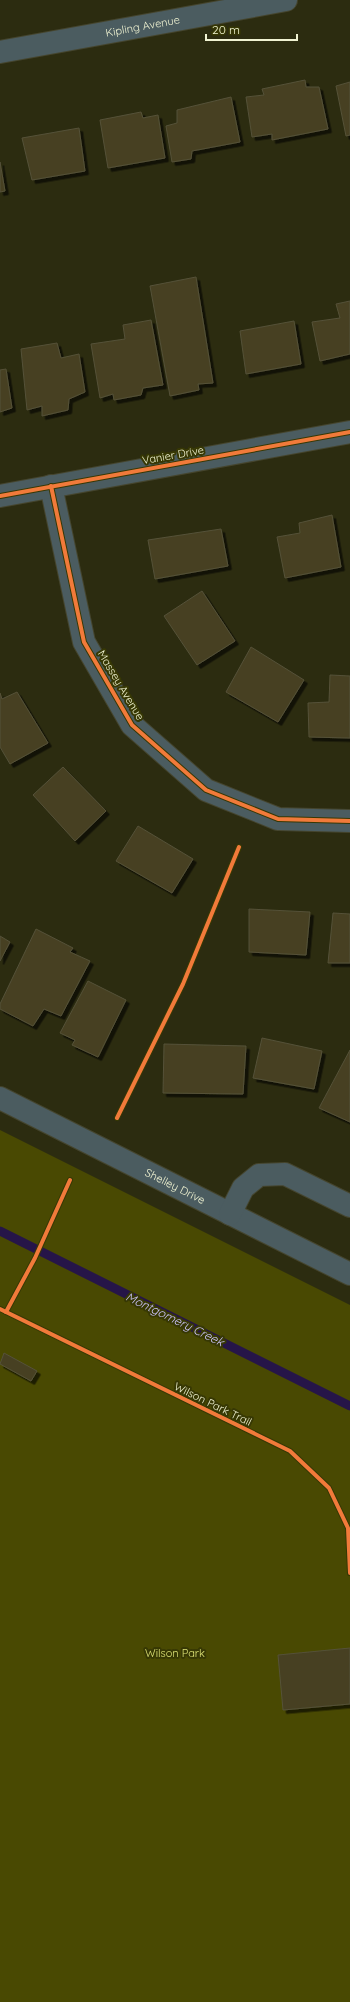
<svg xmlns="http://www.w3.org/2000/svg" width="350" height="2002" font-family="Quicksand,sans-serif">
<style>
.green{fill:#494902}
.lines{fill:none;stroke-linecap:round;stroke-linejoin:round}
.stream{stroke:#261548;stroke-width:9}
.building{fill:#464123;stroke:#555138;filter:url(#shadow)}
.minor-casing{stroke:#45452e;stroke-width:24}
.minor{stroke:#4b5c60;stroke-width:22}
.cycleway-casing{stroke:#373804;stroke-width:6}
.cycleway{stroke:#f17a3a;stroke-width:4}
.labels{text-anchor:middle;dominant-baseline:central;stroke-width:4;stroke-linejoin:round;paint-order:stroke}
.street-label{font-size:11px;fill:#f0f3d2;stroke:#373804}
.park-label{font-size:11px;fill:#dce175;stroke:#373804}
.water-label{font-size:12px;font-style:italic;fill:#cec6ff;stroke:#373804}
</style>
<defs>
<filter id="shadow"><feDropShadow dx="3.5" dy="3.5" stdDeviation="0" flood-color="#0009"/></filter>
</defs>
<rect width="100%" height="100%" fill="#2c2c10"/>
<polygon class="green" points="0,1130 350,1305 350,2002 0,2002"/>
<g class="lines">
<polyline class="stream" points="0,1231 350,1406"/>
</g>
<g class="building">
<polygon points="305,80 306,87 319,87 328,129 272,140 272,134 252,137 246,97 264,95 262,89"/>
<polygon points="350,82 350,135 346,136 336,86"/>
<polygon points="231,97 240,142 192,151 191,159 172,162 166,126 177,123 177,110"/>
<polygon points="141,112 143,118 158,115 165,158 108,168 100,120"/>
<polygon points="79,128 85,171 32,180 22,138"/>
<polygon points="0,162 5,191 0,192"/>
<polygon points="196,277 213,383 198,384 199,390 170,396 150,286"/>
<polygon points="350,301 350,354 320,361 312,322 340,318 336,304"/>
<polygon points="151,320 163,385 143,388 141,395 114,400 113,394 100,398 91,344 125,339 123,325"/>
<polygon points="294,321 301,364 246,374 240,331"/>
<polygon points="57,343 61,358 79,354 85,392 69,399 68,410 42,416 42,406 27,410 21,349"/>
<polygon points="6,369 12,408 0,412 0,370"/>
<polygon points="332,515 341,567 285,578 277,537 300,533 299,523"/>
<polygon points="221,529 228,566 155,579 148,540"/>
<polygon points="202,591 235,641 197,665 164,616"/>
<polygon points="251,647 304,680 278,722 226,692"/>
<polygon points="330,675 350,676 350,738 309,737 308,703 329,702"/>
<polygon points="17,692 48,743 10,764 0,747 0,693 2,699"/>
<polygon points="63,767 106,811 75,841 33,795"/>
<polygon points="138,826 193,859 172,893 116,861"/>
<polygon points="249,909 310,912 306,955 249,952"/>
<polygon points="333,913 350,914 350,963 328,963"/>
<polygon points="36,929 73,948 70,952 90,961 61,1016 44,1009 33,1026 0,1009 0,1004"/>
<polygon points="0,936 10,942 0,961"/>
<polygon points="88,981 126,1000 98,1057 72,1045 75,1040 60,1033"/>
<polygon points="262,1038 322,1051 314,1089 253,1078"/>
<polygon points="164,1044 246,1046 243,1094 163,1093"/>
<polygon points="350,1050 350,1122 319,1108"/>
<polygon points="4,1353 37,1371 31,1381 0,1364"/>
<polygon points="350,1648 350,1704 283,1710 278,1655"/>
</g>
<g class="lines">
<defs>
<g id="minor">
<path id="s1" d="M 0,52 L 286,0"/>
<polyline points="51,486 84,642 132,725 206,790 278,819 350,821"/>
<polyline points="0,496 350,432"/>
<path id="s2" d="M 0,1098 L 350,1274"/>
<polyline points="230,1214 243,1188 259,1175 285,1174 350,1206"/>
</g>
</defs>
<use href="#minor" class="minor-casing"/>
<use href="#minor" class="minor"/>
<defs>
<g id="cycleway">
<polyline points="51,486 84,642 132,725 206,790 278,819 350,821"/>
<polyline points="0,496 350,432"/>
<polyline points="117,1118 183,984 239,847"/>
<polyline points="0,1309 290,1451 329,1488 348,1528 350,1573"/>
<polyline points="6,1312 35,1258 70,1180"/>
</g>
</defs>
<use href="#cycleway" class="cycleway-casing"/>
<use href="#cycleway" class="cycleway"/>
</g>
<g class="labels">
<g class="street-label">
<text stroke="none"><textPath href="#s1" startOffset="145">Kipling Avenue</textPath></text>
<text transform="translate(173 455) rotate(-10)">Vanier Drive</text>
<text transform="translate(121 685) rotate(59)">Massey Avenue</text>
<text stroke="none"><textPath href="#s2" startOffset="196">Shelley Drive</textPath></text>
<text transform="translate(213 1404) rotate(26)">Wilson Park Trail</text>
</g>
<g class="park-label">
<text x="175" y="1653">Wilson Park</text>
</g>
<g class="water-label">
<text transform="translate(175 1319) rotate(26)">Montgomery Creek</text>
</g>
</g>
<path d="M206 34v6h91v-6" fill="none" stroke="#f0f3d2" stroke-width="2"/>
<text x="212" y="34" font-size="12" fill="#f0f3d2" stroke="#373804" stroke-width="3" paint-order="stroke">20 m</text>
</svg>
